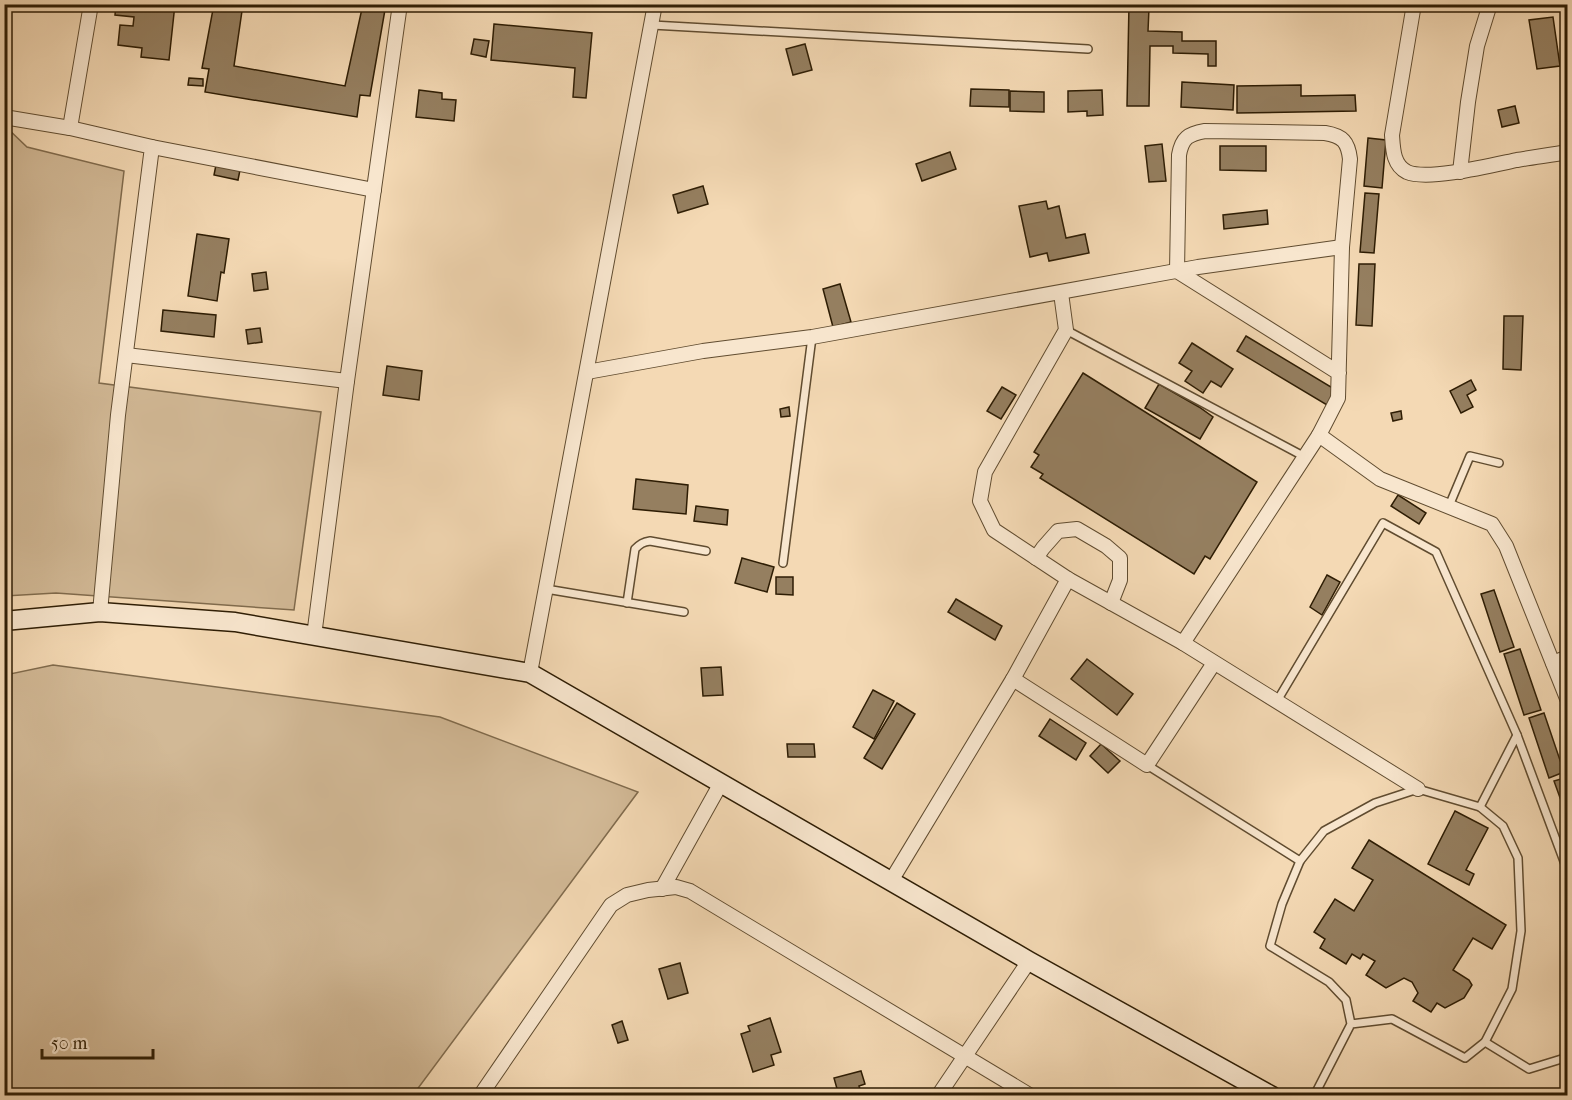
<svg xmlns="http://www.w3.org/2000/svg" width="1572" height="1100" font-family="'IM FELL French Canon',serif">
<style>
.green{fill:#d2b996;stroke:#806b4d;stroke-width:1.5}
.building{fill:#957f60;stroke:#2e1d04;stroke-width:1.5}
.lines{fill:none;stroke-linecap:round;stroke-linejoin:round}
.lane-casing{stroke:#604c30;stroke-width:10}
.street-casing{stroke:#604c30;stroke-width:16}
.secondary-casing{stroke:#2e1d04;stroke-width:21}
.lane{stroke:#f8e6ce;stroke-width:7}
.street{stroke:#f8e6ce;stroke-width:14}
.secondary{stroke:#f8e6ce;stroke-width:18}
</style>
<rect width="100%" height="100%" fill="#f4d9b4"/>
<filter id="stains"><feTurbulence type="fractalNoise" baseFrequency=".00333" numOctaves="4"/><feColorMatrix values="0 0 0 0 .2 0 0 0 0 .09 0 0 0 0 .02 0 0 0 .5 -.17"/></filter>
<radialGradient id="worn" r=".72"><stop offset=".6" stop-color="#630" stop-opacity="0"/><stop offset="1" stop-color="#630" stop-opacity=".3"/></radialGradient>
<g class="green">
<polygon points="4,125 27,147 124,171 99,383 321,412 294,610 56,593 5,596"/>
<polygon points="53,665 440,717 638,792 413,1095 5,1095 5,675"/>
</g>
<g class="building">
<polygon points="116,4 175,4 169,60 141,57 142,48 118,45 120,25 133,26 134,17 115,15"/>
<polygon points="214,4 243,4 234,66 345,86 363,4 386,4 370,96 360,95 357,117 205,92 209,69 202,68"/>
<polygon points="1129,4 1152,4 1152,9 1149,8 1148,31 1182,32 1182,41 1216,41 1216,66 1208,66 1208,54 1173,53 1173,46 1150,46 1149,106 1127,106"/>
<polygon points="1553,17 1560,66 1537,69 1529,20"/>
<polygon points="494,24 592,33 586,98 573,97 575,68 491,60"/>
<polygon points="474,39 489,41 486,57 471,54"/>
<polygon points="805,44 812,70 793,75 786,49"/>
<polygon points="189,78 203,79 203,86 188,85"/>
<polygon points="1182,82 1234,85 1233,110 1181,107"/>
<polygon points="1301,85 1301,96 1355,95 1356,111 1237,113 1237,86"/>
<polygon points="971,89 1009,90 1009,107 970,106"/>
<polygon points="419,90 442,93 442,99 456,100 454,121 416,117"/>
<polygon points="1102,90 1103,115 1087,116 1087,111 1068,112 1068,91"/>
<polygon points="1010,91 1044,92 1044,112 1010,111"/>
<polygon points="1515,106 1519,123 1502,127 1498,110"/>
<polygon points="1368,138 1386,140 1382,188 1364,186"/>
<polygon points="1162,144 1166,181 1149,182 1145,146"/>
<polygon points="1220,146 1266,146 1266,171 1220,170"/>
<polygon points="950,152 956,169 922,181 916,164"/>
<polygon points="216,165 240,170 238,180 214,175"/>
<polygon points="703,186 708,204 678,213 673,195"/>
<polygon points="1365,193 1379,194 1374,253 1360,252"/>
<polygon points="1046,201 1048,209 1059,206 1066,238 1085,234 1089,253 1049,261 1047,253 1030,257 1019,206"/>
<polygon points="1267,210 1268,224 1224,229 1223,215"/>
<polygon points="197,234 229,239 224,273 221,272 217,301 188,296"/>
<polygon points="1359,264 1375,264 1372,326 1356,325"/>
<polygon points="266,272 268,289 254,291 252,274"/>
<polygon points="840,284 851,322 833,327 823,289"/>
<polygon points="163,310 216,315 214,337 161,331"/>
<polygon points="1504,316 1523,316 1521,370 1503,369"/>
<polygon points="260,328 262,342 248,344 246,330"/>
<polygon points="1246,336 1336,390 1327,405 1237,351"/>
<polygon points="1192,343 1233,369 1221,387 1211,381 1203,393 1185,381 1192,371 1179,363"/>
<polygon points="387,366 422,371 419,400 383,395"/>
<polygon points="1083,373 1257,482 1210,559 1205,556 1194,574 1040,478 1043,474 1031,467 1039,455 1034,452"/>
<polygon points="1471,380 1476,390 1467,395 1473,407 1461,413 1450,391"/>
<polygon points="1159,384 1199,407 1213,417 1200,439 1145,408"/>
<polygon points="1002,387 1016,395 1001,419 987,411"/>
<polygon points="789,407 790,416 781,417 780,409"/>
<polygon points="1401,411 1402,419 1393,421 1391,413"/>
<polygon points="636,479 688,485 686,514 633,509"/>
<polygon points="1398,495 1426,513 1419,524 1391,506"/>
<polygon points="696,506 728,510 727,525 694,521"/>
<polygon points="742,558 774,567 767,592 735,583"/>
<polygon points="1327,575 1340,582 1322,615 1310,607"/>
<polygon points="776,577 793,577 793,595 776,594"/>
<polygon points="1494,590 1514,647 1500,652 1481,594"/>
<polygon points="956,599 1002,626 995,640 948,612"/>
<polygon points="1520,649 1541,710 1524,715 1504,654"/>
<polygon points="1087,659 1133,694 1117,715 1071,679"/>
<polygon points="721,667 723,695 703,696 701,668"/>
<polygon points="873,690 894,701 874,739 853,727"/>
<polygon points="897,703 915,714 882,769 864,758"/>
<polygon points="1544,713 1564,772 1549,778 1529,718"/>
<polygon points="1050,719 1086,743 1076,760 1039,736"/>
<polygon points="787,744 814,744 815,757 788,757"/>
<polygon points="1101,744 1120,761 1108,773 1090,756"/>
<polygon points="1568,777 1568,820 1554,781"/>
<polygon points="1455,811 1488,828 1466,870 1474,874 1469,885 1428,864"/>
<polygon points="1369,840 1506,925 1492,949 1473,938 1453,970 1469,980 1472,985 1464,998 1445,1008 1437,1003 1431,1012 1413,1001 1418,993 1412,982 1404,978 1386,988 1366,975 1375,961 1363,954 1360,959 1352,954 1346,964 1320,948 1325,939 1314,932 1335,899 1354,911 1373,880 1352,868"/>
<polygon points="680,963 688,993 668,999 659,969"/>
<polygon points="770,1018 781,1052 771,1055 774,1065 753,1072 741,1034 750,1031 748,1026"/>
<polygon points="622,1021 628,1040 618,1043 612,1025"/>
<polygon points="861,1071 865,1084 859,1086 862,1096 839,1096 834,1078"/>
</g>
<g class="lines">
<defs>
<g id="lane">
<polyline points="652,25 1088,49"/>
<polyline points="1066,330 1305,457"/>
<polyline points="1449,506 1470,456 1499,463"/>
<polyline points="783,563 812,337"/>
<polyline points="546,589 684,612"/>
<path d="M 627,603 L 635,549 C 640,544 643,542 650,541 L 706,551"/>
<polyline points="1277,701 1383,523 1436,552 1517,735"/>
<polyline points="1147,765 1300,861"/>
<polyline points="1480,807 1517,735 1568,872"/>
<polyline points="1485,1042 1529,1069 1568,1057"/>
<polyline points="1314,1096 1351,1024 1346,1000 1329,982 1270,946 1282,904 1300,861 1324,831 1375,803 1418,789 1480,807 1503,826 1518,858 1521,931 1512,989 1485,1042 1465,1058 1392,1019 1351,1024"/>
</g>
<g id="street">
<polyline points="91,4 70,128 152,147 118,415 100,612"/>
<path d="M 1414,4 L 1392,135 C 1393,149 1393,165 1407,172 C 1428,181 1493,165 1517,160 C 1534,157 1551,155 1568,152"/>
<polyline points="4,117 70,128"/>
<polyline points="152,147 374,190"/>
<polyline points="1460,172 1468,102 1477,46 1490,4"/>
<polyline points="1061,293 1066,330 985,472 980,501 994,530 1068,579 1183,643 1319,435 1380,479 1492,524 1506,546 1568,701"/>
<polyline points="126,355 347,381"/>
<polyline points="587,372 703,351 812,337 1198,267 1342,247"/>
<path d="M 1319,435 L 1338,398 L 1342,247 L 1350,159 C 1348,142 1343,136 1325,133 L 1205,131 C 1188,134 1182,138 1179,155 L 1177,271 L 1339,373"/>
<polyline points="1036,558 1043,548 1058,531 1077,529 1106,546 1120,558 1120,580 1111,603"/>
<polyline points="314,636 347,381 400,4"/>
<polyline points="1183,643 1418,789"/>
<polyline points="1553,663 1568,657"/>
<polyline points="530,673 655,4"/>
<polyline points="1013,679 1147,765 1214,663"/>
<polyline points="891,881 1013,679 1068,579"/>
<polyline points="662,889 721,783"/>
<polyline points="480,1096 611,905 627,895 648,890 676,887 690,891 1031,1096"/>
<polyline points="938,1096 1029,961"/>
</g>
<polyline id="secondary" points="4,621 100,612 235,622 530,673 1029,961 1272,1096"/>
</defs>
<use href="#lane" class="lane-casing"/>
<use href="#street" class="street-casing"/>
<use href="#secondary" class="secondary-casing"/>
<use href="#lane" class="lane"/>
<use href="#street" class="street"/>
<use href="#secondary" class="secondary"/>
</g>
<rect width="1572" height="1100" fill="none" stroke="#f4d9b4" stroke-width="24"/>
<rect x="6" y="6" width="1560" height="1088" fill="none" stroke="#2e1d04" stroke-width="3"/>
<rect x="12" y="12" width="1548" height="1076" fill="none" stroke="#2e1d04" stroke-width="1.5"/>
<path d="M42 1049v9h111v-9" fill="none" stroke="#2e1d04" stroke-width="3"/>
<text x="51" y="1049" font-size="18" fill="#2e1d04" stroke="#f8e6ce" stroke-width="4.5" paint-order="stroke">50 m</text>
<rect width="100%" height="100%" filter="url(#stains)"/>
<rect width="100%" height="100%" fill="url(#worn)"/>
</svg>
